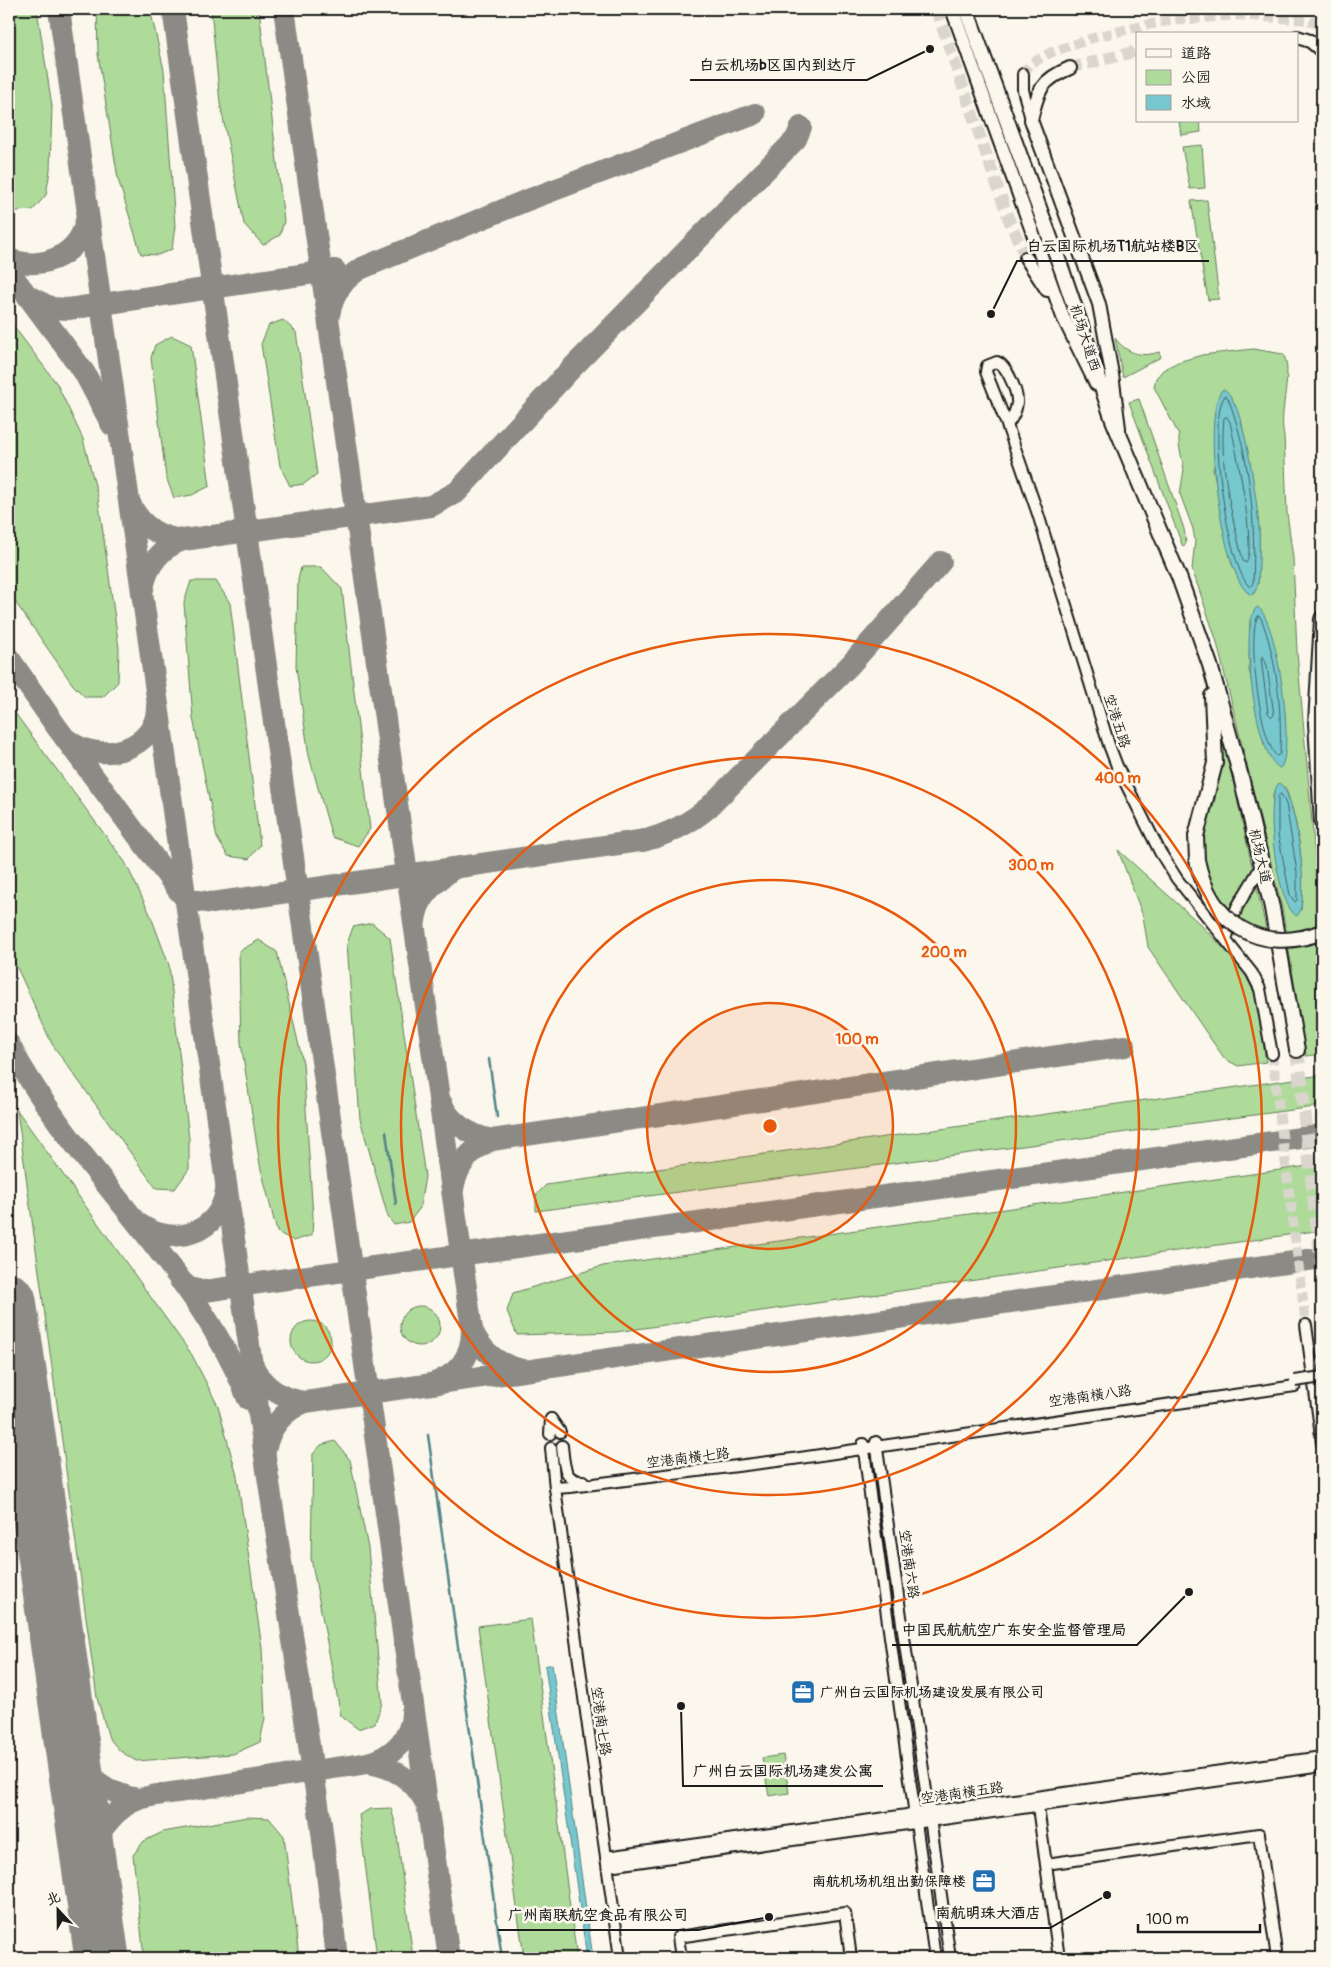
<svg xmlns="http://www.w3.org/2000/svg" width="1331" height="1967" font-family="Pangolin,'LXGW WenKai TC',sans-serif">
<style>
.green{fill:#aedb9a;stroke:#657c5b;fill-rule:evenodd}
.water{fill:#77c8ce;stroke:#538387}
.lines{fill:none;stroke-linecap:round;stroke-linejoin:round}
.shore{stroke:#406163;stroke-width:1}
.stream{stroke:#538387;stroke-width:2.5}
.taxiway{stroke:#8c8a84;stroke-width:22}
.runway{stroke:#8c8a84;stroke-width:55}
.minor-tunnel{stroke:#dad6cd;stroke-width:10;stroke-dasharray:10 5;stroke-linecap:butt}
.major-tunnel{stroke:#dad6cd;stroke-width:12;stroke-dasharray:12 6;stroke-linecap:butt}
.highway-tunnel{stroke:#dad6cd;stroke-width:14;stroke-dasharray:14 7;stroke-linecap:butt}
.minor-casing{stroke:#1c1c1c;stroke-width:14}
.major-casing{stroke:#1c1c1c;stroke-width:16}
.highway-casing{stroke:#1c1c1c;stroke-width:18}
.minor{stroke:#fbf7ec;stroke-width:10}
.major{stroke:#fbf7ec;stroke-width:12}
.highway{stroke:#fbf7ec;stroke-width:14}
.minor-bridge-casing{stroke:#1c1c1c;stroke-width:14;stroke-linecap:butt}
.highway-bridge-casing{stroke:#1c1c1c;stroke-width:18;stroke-linecap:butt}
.minor-bridge{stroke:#fbf7ec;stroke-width:10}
.highway-bridge{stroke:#fbf7ec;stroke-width:14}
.ring{fill:none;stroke:#e8590c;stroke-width:2.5}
.labels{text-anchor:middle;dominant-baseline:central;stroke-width:5;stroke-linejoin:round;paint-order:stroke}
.street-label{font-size:14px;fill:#1c1c1c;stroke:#fbf7ec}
.poi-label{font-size:14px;font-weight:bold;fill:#1c1c1c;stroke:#fbf7ec;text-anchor:start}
.centre{fill:#e8590c;stroke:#fbf7ec;stroke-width:2.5}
.ring-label{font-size:15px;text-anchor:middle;font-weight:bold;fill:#e8590c;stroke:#fbf7ec;stroke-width:5;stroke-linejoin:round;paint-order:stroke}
.leader{fill:none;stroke:#1c1c1c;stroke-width:2}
.callout-dot{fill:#1c1c1c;stroke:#fbf7ec;stroke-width:2}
.callout-label{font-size:15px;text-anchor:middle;font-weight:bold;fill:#1c1c1c;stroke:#fbf7ec;stroke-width:5;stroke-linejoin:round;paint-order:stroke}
</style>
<rect width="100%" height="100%" fill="#fbf7ec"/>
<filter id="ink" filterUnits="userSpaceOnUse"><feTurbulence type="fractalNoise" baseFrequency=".02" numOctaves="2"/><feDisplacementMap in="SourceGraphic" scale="10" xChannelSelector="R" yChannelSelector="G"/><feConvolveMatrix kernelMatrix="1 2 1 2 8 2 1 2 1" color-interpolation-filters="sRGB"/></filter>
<g filter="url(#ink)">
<g class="green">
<polygon points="9,9 37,9 52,106 50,170 46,195 33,210 16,211 9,203"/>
<polygon points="97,9 150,9 164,70 175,226 172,249 158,255 141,254 118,179 98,54"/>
<polygon points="211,9 259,9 284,221 280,235 263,245 244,224 220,103"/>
<polygon points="1179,121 1200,121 1201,132 1181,135"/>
<polygon points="1202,145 1205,188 1190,189 1182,147"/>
<polygon points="1207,200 1219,299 1208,300 1191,201"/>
<polygon points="9,320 57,384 83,439 98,497 119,648 118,682 103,697 85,697 73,685 9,593"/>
<polygon points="283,320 296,332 317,474 304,484 290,486 280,466 261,344 269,325"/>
<polygon points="172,336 191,345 210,486 192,495 174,498 166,477 151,358 155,345"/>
<path d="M 1115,338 C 1126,353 1141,358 1159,352 L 1161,357 L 1123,377 Z"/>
<path d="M 1253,349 L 1283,354 C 1294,371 1278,412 1284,435 L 1287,513 L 1293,558 L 1297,652 L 1322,935 L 1322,1054 L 1306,1056 L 1282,908 L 1216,639 L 1192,569 L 1195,541 L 1193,529 L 1180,494 L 1184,469 L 1179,445 L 1179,435 L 1154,387 L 1156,378 L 1163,370 L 1178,362 L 1202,355 ZM 1241,418 L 1259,527 L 1258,584 L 1232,565 L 1213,468 ZM 1250,620 L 1278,664 L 1285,715 L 1285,739 L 1264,745 L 1249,669 ZM 1285,787 C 1300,825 1304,869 1301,910 L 1273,834 L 1273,793 Z"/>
<polygon points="1139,399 1184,529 1186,543 1183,547 1129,402"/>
<polygon points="301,567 321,567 342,589 370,829 358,846 332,837 309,756 296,667 298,580"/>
<polygon points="191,581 216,581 230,603 260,845 249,859 228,856 217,838 193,718 184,603"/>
<polygon points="9,705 125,862 150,914 169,965 189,1139 189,1169 175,1189 156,1188 52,1044 9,950"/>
<path d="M 1221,727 L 1267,933 C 1257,929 1245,925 1236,919 C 1206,900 1200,857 1206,825 C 1208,816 1214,808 1215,800 C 1219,775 1220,751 1221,727 Z"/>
<polygon points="1118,850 1199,923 1233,958 1244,972 1257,998 1266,1062 1238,1066 1225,1059 1212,1041 1148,947 1143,916"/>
<polygon points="372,923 390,938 425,1176 420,1208 409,1222 394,1225 388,1217 360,1119 347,944 353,927"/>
<polygon points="259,940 277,952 303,1063 313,1217 312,1235 294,1241 277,1232 260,1165 241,1043 239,951"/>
<polygon points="1322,1075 1322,1106 536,1211 536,1195 546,1185"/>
<polygon points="17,1110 192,1355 218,1406 237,1476 262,1648 265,1718 260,1742 233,1754 136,1761 120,1751 109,1738 97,1698"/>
<polygon points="1322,1164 1322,1230 616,1332 517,1335 507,1311 513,1293 603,1266"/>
<circle cx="420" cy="1326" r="20"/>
<circle cx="311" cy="1341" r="20"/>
<polygon points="335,1441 350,1460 368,1548 382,1703 375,1723 358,1729 341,1716 311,1558 313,1454 321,1445"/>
<polygon points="531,1619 577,1958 524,1958 478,1626"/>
<polygon points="783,1755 789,1793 769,1796 762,1758"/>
<polygon points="391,1808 396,1827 413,1958 377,1958 359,1815 370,1809"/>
<polygon points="247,1817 269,1818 284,1836 299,1958 144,1958 133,1855 144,1841 163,1832"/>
</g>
<g class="water">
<path d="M 1223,389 C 1244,396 1257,503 1259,527 C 1260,546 1259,565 1258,584 L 1255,592 L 1252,595 C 1223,588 1199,411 1223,389 Z"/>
<path d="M 1257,607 C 1277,615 1296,754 1280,768 C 1256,759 1238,624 1257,607 Z"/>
<path d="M 1279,783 C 1296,791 1311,903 1297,916 C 1277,907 1263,800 1279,783 Z"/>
<polygon points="552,1664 593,1958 587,1958 545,1666"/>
</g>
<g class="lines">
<g class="shore">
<path d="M 1225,396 L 1228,398 C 1250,455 1256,522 1253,583 L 1250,587 C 1228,571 1206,416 1225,396 Z"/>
<path d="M 1227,417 L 1230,422 C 1235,444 1257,549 1246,563 L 1243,561 C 1232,516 1219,466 1224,418 Z"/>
<path d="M 1258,616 L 1261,618 C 1277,659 1282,709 1280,754 L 1277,756 C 1261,745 1246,633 1258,616 Z"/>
<polygon points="1263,656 1267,666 1274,715 1272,717 1268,713 1261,658"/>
<polygon points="1281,794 1286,804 1297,872 1297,900 1295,902 1290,895 1278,834 1278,797"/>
</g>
<g class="stream">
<polyline points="489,1059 497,1117"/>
<polyline points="386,1132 396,1204"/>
<polyline points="428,1435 502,1958"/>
</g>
<g class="taxiway">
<polyline points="59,9 265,1457 321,1824 337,1958"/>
<polyline points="173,9 449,1958"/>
<path d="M 284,9 L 472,1330 C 472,1357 457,1376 431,1384"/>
<path d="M 9,259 C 44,272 83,254 87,214"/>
<polyline points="9,271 84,372 112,425"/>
<polyline points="28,296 52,308 68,309 335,270"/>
<path d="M 329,315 C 333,294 344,278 362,268 L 525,201 L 755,114"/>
<path d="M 130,503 C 140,525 159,538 183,540"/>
<path d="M 143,589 C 147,565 161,548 183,540 L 431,506 L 457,492 L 569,371 L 796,139 L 801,127"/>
<polyline points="9,658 56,726 178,890 186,899 212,903 646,840"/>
<path d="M 68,740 C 100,766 158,749 157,706"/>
<path d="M 642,841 C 667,835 689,824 709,807 L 850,665 L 941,562"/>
<path d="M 415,921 C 418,895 435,883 454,868"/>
<path d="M 9,1044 C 75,1170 196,1266 248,1399"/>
<path d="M 441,1102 C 450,1123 470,1135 492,1140"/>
<path d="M 453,1189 C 457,1166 470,1149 492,1140 L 1125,1046"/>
<path d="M 139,1224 C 172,1248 220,1234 226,1190"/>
<polyline points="180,1280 189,1288 205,1291 287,1279 1322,1135"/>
<path d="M 472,1330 C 482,1352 499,1366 524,1370"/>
<path d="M 253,1366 C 263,1387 282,1399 305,1402 L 1322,1258"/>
<path d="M 265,1451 C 269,1428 283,1411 305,1402"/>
<path d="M 412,1712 C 412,1738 392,1757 368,1763 C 393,1767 415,1780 426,1804"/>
<path d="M 71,1739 C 80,1773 104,1793 138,1799"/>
<path d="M 90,1870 C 91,1844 103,1822 125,1806 C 143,1794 170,1794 191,1790 C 250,1780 309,1772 368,1763"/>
</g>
<polyline class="runway" points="9,1301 102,1958"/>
<g class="minor-tunnel">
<polyline points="1023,74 1030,64 1052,52 1099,36 1160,22 1237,15 1309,20 1322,27"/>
<polyline points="1272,1054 1306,1325"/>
</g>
<g class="major-tunnel">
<polyline points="936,9 1009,220 1026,258"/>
<polyline points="1070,68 1137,51"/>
</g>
<polyline class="highway-tunnel" points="1297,1050 1322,1264"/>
<defs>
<g id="minor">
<polyline points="1023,74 1023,90 1031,119"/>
<path d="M 1007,425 C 1012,419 1016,411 1017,403 C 1018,393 1007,365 997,362 L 987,366 L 986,372 L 1007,425 L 1038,514 L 1109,745 L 1117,766 L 1160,852 L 1177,879 L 1252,973 L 1260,989 L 1272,1054"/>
<polyline points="1226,939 1237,907 1262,865"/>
<polyline points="1306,1325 1322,1443"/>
<polyline points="551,1419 560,1432"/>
<polyline points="550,1434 551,1419"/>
<polyline points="876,1442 950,1958"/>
<polyline points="863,1444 935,1958"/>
<path d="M 562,1446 C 564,1462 563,1482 583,1481"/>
<polyline points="551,1448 555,1488 570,1487 793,1459 1295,1386"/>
<polyline points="555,1488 620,1958"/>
<polyline points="1037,1800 1059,1958"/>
<polyline points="606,1857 1322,1757"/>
<polyline points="1046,1864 1259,1834 1277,1958"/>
<polyline points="608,1866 1322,1766"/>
<polyline points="681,1958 678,1937 845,1913 851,1958"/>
</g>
<g id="major">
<polyline points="952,9 1063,317 1096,384"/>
<polyline points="1297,37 1310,41 1322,51"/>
<path d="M 1070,68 C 1041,80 1038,90 1031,120 L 1099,304 L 1112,374 L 1119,428"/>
<polyline points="1026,258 1047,290"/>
</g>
<g id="highway">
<polyline points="966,9 1063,273 1113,420 1179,577 1210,665 1241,777 1272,908 1297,1050"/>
<polyline points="1322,619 1316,723 1322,822"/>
<polyline points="1197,860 1196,836 1215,763 1212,696"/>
</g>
</defs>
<use href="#minor" class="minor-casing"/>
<use href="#major" class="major-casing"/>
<use href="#highway" class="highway-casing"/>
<use href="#minor" class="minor"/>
<use href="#major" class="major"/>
<use href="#highway" class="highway"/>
<defs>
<polyline id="minor-bridge" points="1295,1381 1322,1377"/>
<path id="highway-bridge" d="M 1197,860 C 1210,923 1260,956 1322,932"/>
</defs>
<use href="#minor-bridge" class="minor-bridge-casing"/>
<use href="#highway-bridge" class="highway-bridge-casing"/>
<use href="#minor-bridge" class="minor-bridge"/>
<use href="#highway-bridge" class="highway-bridge"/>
</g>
</g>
<circle cx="770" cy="1126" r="123" fill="#e8590c" fill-opacity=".12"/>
<g class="ring">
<circle cx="770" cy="1126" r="123"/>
<circle cx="770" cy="1126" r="246"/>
<circle cx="770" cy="1126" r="369"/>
<circle cx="770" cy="1126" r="492"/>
</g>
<defs>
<symbol id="office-square" viewBox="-11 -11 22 22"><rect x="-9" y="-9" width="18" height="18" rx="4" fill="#1f6fb2" stroke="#fbf7ec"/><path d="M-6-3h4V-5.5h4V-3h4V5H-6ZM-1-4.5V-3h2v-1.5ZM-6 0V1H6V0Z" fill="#fff"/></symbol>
</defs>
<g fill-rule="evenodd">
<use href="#office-square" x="789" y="1678" width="28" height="28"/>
<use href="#office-square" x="970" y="1867" width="28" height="28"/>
</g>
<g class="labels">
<g class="street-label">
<text transform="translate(1085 338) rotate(72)">机场大道西</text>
<text transform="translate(1117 721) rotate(72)">空港五路</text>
<text transform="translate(1260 856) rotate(77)">机场大道</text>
<text transform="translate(1090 1396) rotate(-8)">空港南横八路</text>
<text transform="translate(688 1458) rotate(-7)">空港南横七路</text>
<text transform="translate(909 1564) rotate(82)">空港南六路</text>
<text transform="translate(601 1721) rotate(82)">空港南七路</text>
<text transform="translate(962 1793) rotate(-8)">空港南横五路</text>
</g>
<g class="poi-label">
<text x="820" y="1692">广州白云国际机场建设发展有限公司</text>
<text x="966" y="1881" text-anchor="end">南航机场机组出勤保障楼</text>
</g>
</g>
<circle cx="770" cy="1126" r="8" class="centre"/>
<g class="ring-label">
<text x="1118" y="783">400 m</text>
<text x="1031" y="870">300 m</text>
<text x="944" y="957">200 m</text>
<text x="857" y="1044">100 m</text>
</g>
<path class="leader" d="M930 49L867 80H690M991 314L1017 261H1209M1189 1592L1137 1645H892M681 1706L683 1786H883M1107 1895L1050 1928H925M769 1917L698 1930H498"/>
<g class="callout-dot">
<circle cx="930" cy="49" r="5"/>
<circle cx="991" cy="314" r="5"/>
<circle cx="1189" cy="1592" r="5"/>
<circle cx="681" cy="1706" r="5"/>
<circle cx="1107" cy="1895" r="5"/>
<circle cx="769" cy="1917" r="5"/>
</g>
<g class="callout-label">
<text x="778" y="70">白云机场b区国内到达厅</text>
<text x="1113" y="251">白云国际机场T1航站楼B区</text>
<text x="1014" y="1635">中国民航航空广东安全监督管理局</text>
<text x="783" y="1776">广州白云国际机场建发公寓</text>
<text x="988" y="1918">南航明珠大酒店</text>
<text x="598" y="1920">广州南联航空食品有限公司</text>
</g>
<rect width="1331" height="1967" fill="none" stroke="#fbf7ec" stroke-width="30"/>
<rect x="15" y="15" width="1301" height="1937" fill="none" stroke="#1c1c1c" stroke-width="2" filter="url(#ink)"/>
<rect x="1136" y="32" width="162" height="90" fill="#fbf7ec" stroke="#a29f99"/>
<rect x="1146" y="49" width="25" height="8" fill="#fbf7ec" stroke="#a29f99"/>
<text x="1181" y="58" font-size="15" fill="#1c1c1c">道路</text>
<rect x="1146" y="70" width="25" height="15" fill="#aedb9a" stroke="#a29f99"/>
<text x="1181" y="82" font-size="15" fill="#1c1c1c">公园</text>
<rect x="1146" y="95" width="25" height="15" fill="#77c8ce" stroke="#a29f99"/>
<text x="1181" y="108" font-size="15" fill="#1c1c1c">水域</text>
<g transform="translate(58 1910) rotate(338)" stroke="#fbf7ec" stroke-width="4" paint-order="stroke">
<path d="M0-4L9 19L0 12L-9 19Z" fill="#1c1c1c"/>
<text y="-8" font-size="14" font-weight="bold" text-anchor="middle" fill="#1c1c1c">北</text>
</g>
<path d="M1138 1924v8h122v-8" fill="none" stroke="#1c1c1c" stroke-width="2.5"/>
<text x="1146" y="1924" font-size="15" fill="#1c1c1c" stroke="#fbf7ec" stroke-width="4" paint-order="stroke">100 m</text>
</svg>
